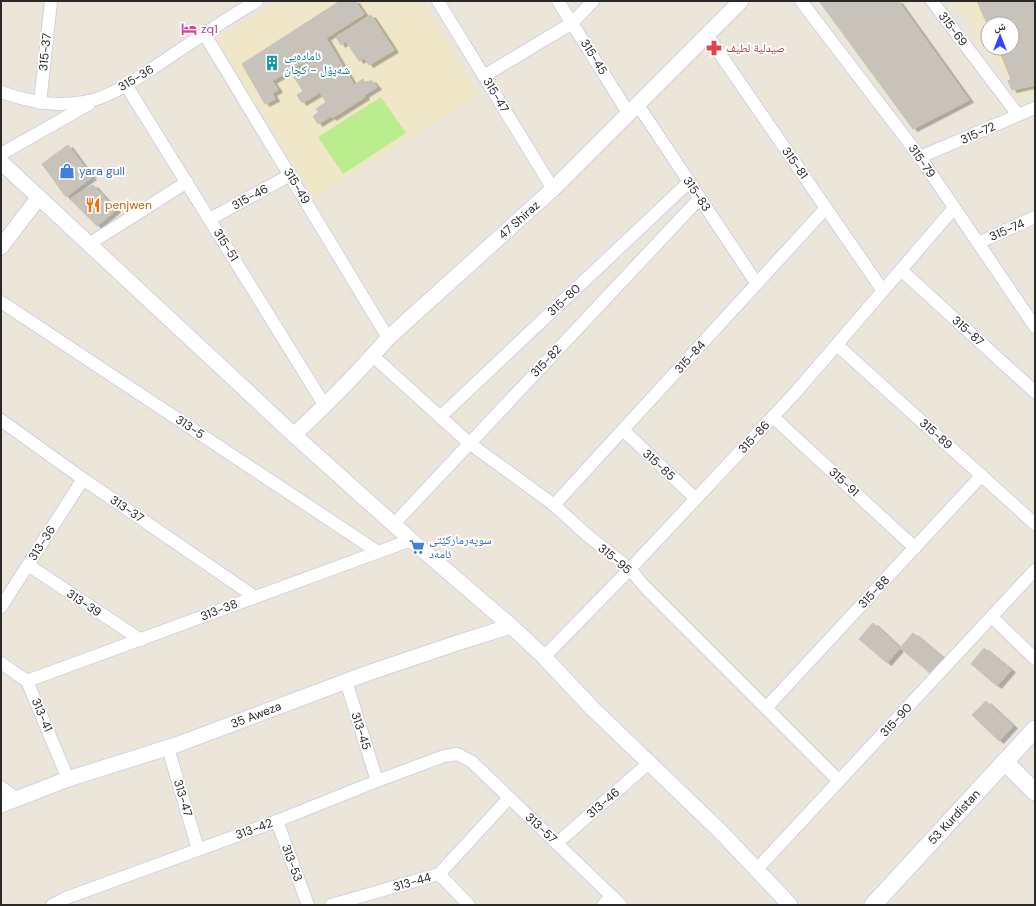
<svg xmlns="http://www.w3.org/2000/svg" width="1036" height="906" font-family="'DM Sans','Noto Naskh Arabic',sans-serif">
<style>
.education{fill:#efe7c8;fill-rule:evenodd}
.pitch{fill:#bbed8f}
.building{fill:#c7c3ba;stroke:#c7c3b4;filter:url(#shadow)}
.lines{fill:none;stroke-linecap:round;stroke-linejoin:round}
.minor-casing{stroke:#cfd1e3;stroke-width:14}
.tertiary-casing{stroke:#cfd1e3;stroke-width:17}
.secondary-casing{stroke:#cfd1e3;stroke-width:19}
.minor{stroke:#fff;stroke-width:12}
.tertiary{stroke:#fff;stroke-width:15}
.secondary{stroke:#fff;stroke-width:17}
.labels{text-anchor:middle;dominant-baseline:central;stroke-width:4;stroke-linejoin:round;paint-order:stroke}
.hotel-label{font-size:12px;fill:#b23c85;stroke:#fff;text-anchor:start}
.street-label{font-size:12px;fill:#292929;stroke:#fff}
.health-label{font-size:12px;fill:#be3a42;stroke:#fff;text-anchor:start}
.culture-label{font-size:12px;fill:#0d838f;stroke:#fff;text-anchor:start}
.shop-label{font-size:12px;fill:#366cbe;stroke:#fff;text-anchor:start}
.food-label{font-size:12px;fill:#c56008;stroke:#fff;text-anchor:start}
</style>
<defs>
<filter id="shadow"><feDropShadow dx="4.5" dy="2.5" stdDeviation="0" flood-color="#0004"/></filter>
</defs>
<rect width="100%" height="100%" fill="#ece6da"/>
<g class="education">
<polygon points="278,1 422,1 479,95 314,198 216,38"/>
<path d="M 954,1 L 1035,1 L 1035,92 L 1021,98 ZM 988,24 L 1012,24 L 1012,48 L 988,48 Z"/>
</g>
<polygon class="pitch" points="381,97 406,133 343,174 318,137"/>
<g class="building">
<polygon points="340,1 355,1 364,14 326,38 354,85 363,79 366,84 371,80 377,87 364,95 365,97 332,118 331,116 318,124 313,116 319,112 316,109 326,102 302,63 272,81 278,90 272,93 275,99 265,104 242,64"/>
<polygon points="819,1 898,1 969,100 913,129"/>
<polygon points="977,1 1035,1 1035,85 1012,90 1008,81 1011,79 998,48 1012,48 1012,24 988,24 988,26"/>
<polygon points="371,15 394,50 369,65 364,58 359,61 346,41 341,45 336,37"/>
<polygon points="305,70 319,93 302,103 297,95 303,91 294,77"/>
<polygon points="68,145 92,177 66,197 42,164"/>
<polygon points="93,185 116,210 97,226 70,199"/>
<polygon points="873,623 900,648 887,663 859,639"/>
<polygon points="913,633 943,658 930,673 900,648"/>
<polygon points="984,648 1011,670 997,686 971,664"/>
<polygon points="986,701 1013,726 999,741 972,715"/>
</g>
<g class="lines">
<defs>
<g id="minor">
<polyline points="438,1 553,189"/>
<polyline points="558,1 629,114"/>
<polyline points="801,1 920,157 1035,327"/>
<polyline points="932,1 1018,115"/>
<polyline points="205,35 388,338"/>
<polyline points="707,35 883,291"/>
<polyline points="484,76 572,23 593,1"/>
<polyline points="126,85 325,406"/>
<path d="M 1,92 C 33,103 59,108 93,100 C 110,96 135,80 150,70 C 185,47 220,22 257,1"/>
<polyline points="40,103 51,1"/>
<polyline points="638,105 757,284"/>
<polyline points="1,154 89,104"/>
<polyline points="920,157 1035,108"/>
<polyline points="210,219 290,175"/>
<polyline points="978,243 1035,217"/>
<polyline points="89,244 187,182"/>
<polyline points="901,270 1035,392"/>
<polyline points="1,302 378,552"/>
<polyline points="837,345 1035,524"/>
<polyline points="373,356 469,443 554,505 587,535 630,569 644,586 839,781"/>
<polyline points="440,417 689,182"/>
<polyline points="773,417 915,548"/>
<polyline points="1,420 83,479 255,597"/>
<polyline points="623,430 696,499"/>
<polyline points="554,505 826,208"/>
<polyline points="393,525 700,198"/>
<polyline points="28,565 141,640"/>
<polyline points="1,607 83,479"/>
<polyline points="992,617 1035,659"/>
<polyline points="544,657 630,569 796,392 954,208"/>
<polyline points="1,663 27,681 68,779"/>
<polyline points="27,681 411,540"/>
<polyline points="346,681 377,781"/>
<polyline points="766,708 982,475"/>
<polyline points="168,748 198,849"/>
<polyline points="1,787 16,798"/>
<polyline points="277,821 308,905"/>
<polyline points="557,843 649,763"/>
<polyline points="757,869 1035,570"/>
<polyline points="439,874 469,905"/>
<polyline points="52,905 66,898 277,821 377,781 444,756 457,754 471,761 621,905"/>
<polyline points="331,905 439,874 509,798"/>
<polyline points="603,905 612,896"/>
</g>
<g id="tertiary">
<polyline points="1,162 294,435 411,540 511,626 544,657 592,708 721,832 790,905"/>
<polyline points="1,247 39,197"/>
<path d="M 294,435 C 327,404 359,372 388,338 L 553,189 L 741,1"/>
<polyline points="1,805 68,779 176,745 368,673 460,642 511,626"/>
</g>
<g id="secondary">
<polyline points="1005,762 1035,792"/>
<polyline points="873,905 1035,729"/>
</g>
</defs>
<use href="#minor" class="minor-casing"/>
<use href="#tertiary" class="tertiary-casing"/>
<use href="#secondary" class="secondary-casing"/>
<use href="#minor" class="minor"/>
<use href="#tertiary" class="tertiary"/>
<use href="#secondary" class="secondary"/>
</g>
<defs>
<symbol id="hotel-bare" viewBox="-9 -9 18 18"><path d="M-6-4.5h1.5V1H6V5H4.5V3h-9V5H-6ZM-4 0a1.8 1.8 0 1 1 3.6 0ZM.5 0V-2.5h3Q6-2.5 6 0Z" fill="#d1479c" stroke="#fff" stroke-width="2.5" paint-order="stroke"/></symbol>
<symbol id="pharmacy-bare" viewBox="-9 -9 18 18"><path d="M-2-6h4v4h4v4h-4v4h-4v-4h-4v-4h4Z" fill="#e0444e" stroke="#fff" stroke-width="2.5" paint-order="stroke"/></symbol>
<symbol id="building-bare" viewBox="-9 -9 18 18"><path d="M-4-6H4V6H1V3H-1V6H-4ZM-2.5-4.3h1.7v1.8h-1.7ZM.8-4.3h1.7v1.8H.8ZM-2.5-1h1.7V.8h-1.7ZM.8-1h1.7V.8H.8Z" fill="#0f9aa8" stroke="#fff" stroke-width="2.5" paint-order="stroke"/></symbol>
<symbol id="shop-bare" viewBox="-9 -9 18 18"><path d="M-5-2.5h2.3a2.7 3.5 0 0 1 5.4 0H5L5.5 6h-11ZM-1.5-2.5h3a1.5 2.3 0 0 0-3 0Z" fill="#3f7fe0" stroke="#fff" stroke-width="2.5" paint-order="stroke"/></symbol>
<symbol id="restaurant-bare" viewBox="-9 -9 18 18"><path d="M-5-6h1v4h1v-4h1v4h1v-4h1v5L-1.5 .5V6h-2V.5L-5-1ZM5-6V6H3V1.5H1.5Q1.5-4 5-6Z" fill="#e8710a" stroke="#fff" stroke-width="2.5" paint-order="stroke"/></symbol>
<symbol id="supermarket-bare" viewBox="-9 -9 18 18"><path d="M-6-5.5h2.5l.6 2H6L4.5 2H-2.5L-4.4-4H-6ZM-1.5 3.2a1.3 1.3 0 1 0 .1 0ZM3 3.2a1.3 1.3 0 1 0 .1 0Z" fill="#3f7fe0" stroke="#fff" stroke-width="2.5" paint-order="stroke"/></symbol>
</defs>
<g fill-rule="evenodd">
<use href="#hotel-bare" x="178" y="18" width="22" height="22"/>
<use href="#pharmacy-bare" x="703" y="37" width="22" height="22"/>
<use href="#building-bare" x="261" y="52" width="22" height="22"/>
<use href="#shop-bare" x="56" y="160" width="22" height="22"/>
<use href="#restaurant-bare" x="82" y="194" width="22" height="22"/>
<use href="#supermarket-bare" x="406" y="536" width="22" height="22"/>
</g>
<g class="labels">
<g class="hotel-label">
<text x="201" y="29">zq1</text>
</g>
<g class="street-label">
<text transform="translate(953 29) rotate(53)">315-69</text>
<text transform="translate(45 52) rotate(-84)">315-37</text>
<text transform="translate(594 57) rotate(58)">315-45</text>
<text transform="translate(136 78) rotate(-31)">315-36</text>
<text transform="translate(496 95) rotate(59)">315-47</text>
<text transform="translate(978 133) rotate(-24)">315-72</text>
<text transform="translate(922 161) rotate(55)">315-79</text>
<text transform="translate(795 163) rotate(55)">315-81</text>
<text transform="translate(297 186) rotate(59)">315-49</text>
<text transform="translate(697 194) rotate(56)">315-83</text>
<text transform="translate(250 197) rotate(-29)">315-46</text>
<text transform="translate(519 220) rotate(-42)">47 Shiraz</text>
<text transform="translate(1007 230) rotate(-24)">315-74</text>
<text transform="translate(226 245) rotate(58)">315-51</text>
<text transform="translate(564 300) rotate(-43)">315-80</text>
<text transform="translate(968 331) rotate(42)">315-87</text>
<text transform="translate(690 357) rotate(-48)">315-84</text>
<text transform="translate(546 361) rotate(-47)">315-82</text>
<text transform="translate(190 427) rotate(34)">313-5</text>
<text transform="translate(936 434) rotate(42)">315-89</text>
<text transform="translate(754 437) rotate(-47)">315-86</text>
<text transform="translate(659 465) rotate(43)">315-85</text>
<text transform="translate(844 482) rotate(43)">315-91</text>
<text transform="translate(127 509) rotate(34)">313-37</text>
<text transform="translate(42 543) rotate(-57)">313-36</text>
<text transform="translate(615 559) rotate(40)">315-95</text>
<text transform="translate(874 592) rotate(-47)">315-88</text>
<text transform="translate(84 603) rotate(34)">313-39</text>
<text transform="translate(219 610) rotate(-21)">313-38</text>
<text transform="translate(42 715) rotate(67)">313-41</text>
<text transform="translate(256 715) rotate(-21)">35 Aweza</text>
<text transform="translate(896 720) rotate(-47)">315-90</text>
<text transform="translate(361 731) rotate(72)">313-45</text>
<text transform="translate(183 798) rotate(73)">313-47</text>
<text transform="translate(603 803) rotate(-41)">313-46</text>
<text transform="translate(954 817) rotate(-47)">53 Kurdistan</text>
<text transform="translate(541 828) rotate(43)">313-57</text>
<text transform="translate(254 829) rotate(-20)">313-42</text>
<text transform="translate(292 863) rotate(70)">313-53</text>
<text transform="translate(412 882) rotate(-16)">313-44</text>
</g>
<g class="health-label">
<text x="726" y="48">صیدلیة لطیف</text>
</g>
<g class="culture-label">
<text x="284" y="56">ئامادەیی<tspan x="284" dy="14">شەپۆل - کچان</tspan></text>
</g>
<g class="shop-label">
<text x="79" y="171">yara gull</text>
<text x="429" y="540">سوپەرمارکێتی<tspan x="429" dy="14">ئامەد</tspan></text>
</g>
<g class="food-label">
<text x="105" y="205">penjwen</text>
</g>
</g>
<rect width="1036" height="906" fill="none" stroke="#292929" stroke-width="4"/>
<g transform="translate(1000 36)"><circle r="19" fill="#ffffff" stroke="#a9a9a9"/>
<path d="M0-3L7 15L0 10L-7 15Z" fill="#3443ff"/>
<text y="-6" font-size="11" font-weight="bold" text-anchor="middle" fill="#292929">ش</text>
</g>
</svg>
